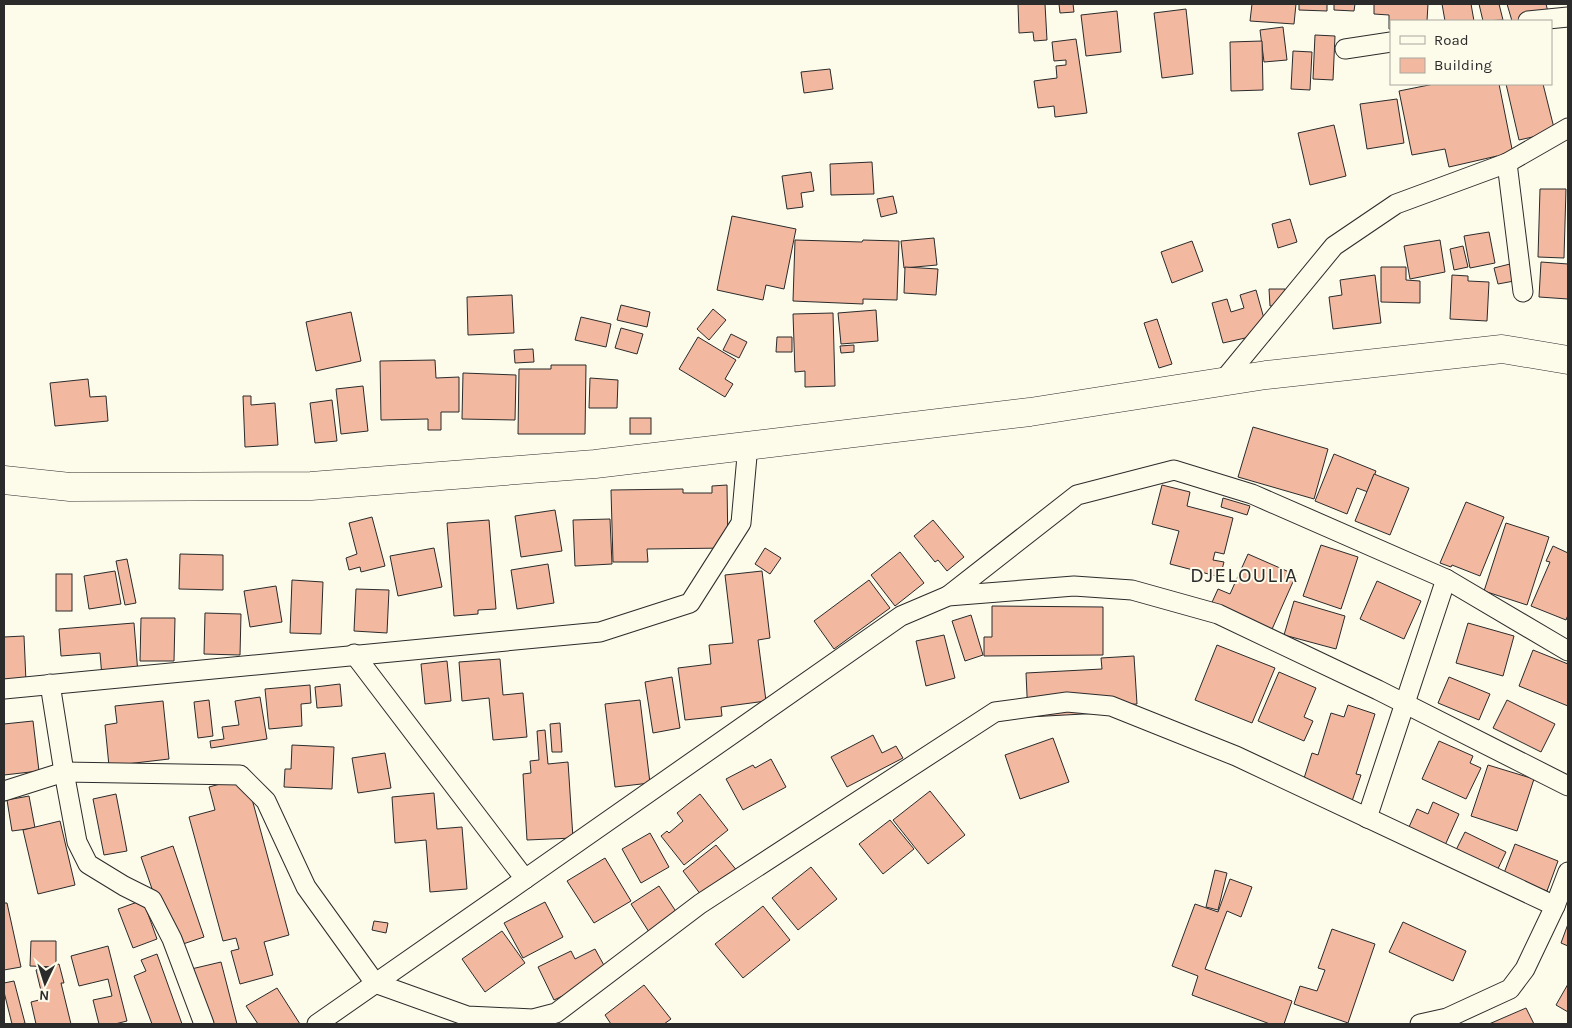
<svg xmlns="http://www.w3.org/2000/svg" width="1572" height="1028" font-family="Karla,sans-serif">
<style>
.building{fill:#f2b8a0;stroke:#2b2b2b}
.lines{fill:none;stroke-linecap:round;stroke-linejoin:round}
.minor-casing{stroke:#2b2b2b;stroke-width:21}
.primary-casing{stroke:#2b2b2b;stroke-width:29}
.minor{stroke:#fdfbea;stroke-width:19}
.primary{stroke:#fdfbea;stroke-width:28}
.labels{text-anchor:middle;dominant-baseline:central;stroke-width:4;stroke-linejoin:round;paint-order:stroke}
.quarter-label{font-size:21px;letter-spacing:1px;fill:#2b2b2b;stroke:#fdfbea}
</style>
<rect width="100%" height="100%" fill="#fdfbea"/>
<g class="building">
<polygon points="1018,4 1045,4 1047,40 1034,41 1033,32 1019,33"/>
<polygon points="1059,4 1073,4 1074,12 1060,13"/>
<polygon points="1252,4 1296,4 1294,24 1250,21"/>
<polygon points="1299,4 1327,4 1327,11 1299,10"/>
<polygon points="1334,4 1355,4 1354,11 1334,10"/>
<polygon points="1374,4 1428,4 1427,21 1391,21 1391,29 1389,29 1389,15 1374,14"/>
<polygon points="1442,4 1471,4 1474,21 1445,21"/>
<polygon points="1479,4 1499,4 1503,20 1483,21"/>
<polygon points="1507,4 1546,4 1549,16 1528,21 1512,21"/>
<polygon points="1186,9 1193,74 1162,78 1154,13"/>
<polygon points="1117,11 1121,52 1086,56 1081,15"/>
<polygon points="1283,27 1287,60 1264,62 1260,30"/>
<polygon points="1315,35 1335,36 1333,80 1313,79"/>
<polygon points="1076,39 1087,113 1055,117 1054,106 1038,108 1034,81 1057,78 1056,66 1066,65 1066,60 1054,61 1052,42"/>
<polygon points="1262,41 1263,90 1231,91 1230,42"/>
<polygon points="1293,51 1312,52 1310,90 1291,89"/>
<polygon points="830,69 833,89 804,93 801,72"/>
<polygon points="1434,84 1499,84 1513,154 1497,157 1497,156 1449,167 1445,149 1412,155 1399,91"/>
<polygon points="1506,84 1543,84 1555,132 1519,140"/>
<polygon points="1397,99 1404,143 1367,149 1360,104"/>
<polygon points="1334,125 1346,176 1310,185 1298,133"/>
<polygon points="872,162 874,194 831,195 830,164"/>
<polygon points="811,172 814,191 801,193 803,207 787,209 782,176"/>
<polygon points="1540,189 1566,189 1564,258 1538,257"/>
<polygon points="893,196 897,213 881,217 877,199"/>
<polygon points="732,216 796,229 784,289 766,285 763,300 717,290"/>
<polygon points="1290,219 1297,242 1278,248 1272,224"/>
<polygon points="1489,232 1495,263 1470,268 1464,236"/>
<polygon points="934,238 937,265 904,268 901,241"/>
<polygon points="795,240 862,242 863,240 899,241 897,300 863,299 863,304 793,301"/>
<polygon points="1440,240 1445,272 1410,279 1404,246"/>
<polygon points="1192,241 1203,271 1172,283 1161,252"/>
<polygon points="1463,246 1468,267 1454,270 1450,249"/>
<polygon points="1541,262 1568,264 1568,299 1539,297"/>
<polygon points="1510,264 1514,281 1498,284 1494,268"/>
<polygon points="905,267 938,269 936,295 904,293"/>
<polygon points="1381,267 1406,267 1406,280 1420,281 1420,303 1381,302"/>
<polygon points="1375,275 1381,323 1333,329 1329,297 1342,295 1340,280"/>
<polygon points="1452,275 1468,276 1468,281 1489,282 1487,321 1450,319"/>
<polygon points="1269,289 1285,289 1286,306 1270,306"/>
<polygon points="1256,290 1270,340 1256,344 1254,336 1223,343 1212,303 1227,299 1231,312 1244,308 1240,295"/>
<polygon points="512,295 514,333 468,335 467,297"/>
<polygon points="621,305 650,312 647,327 617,320"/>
<polygon points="713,309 726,320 709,340 697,329"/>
<polygon points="876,310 878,341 841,344 838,313"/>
<polygon points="351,312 361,361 316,371 306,322"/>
<polygon points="833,313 835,386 805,387 805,371 795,372 793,314"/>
<polygon points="581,317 611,324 606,347 575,340"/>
<polygon points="1157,319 1172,364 1159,368 1144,323"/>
<polygon points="621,328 643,334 637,354 615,348"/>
<polygon points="731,334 747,342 739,358 723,350"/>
<polygon points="698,337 736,360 725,379 733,384 725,397 679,369"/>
<polygon points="777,337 792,337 792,352 776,352"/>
<polygon points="854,345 854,352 841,353 840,346"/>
<polygon points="533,349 534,362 515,363 514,350"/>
<polygon points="435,360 436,378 459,377 459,412 441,412 441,430 428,430 428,419 381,420 380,361"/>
<polygon points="551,365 586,365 585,434 518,434 519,369 551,369"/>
<polygon points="463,373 516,375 515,420 462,419"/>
<polygon points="590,378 618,380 617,408 589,408"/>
<polygon points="88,379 90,397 106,396 108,421 55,426 50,383"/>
<polygon points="363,386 368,431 341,434 336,389"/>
<polygon points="243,396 251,396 251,405 275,403 278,445 245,447"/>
<polygon points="332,400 337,441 315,443 310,403"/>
<rect x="630" y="418" width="21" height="16"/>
<polygon points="1253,427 1328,449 1314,499 1238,477"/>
<polygon points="1334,454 1376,471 1368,492 1357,488 1347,514 1315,501"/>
<polygon points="1374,474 1409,488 1390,535 1355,521"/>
<polygon points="727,485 728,548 647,549 648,562 613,562 611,490 683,489 683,493 712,493 712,486"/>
<polygon points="1162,485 1190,492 1187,506 1233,518 1224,554 1215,552 1213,560 1224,562 1220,577 1170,564 1179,531 1152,524"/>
<polygon points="1223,498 1250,506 1247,515 1221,507"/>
<polygon points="1466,502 1504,517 1480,576 1452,565 1451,567 1440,563"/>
<polygon points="555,510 562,551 521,557 515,516"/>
<polygon points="372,517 385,566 361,572 360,567 349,570 346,558 357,554 349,523"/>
<polygon points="610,519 612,564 575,566 573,520"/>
<polygon points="489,520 496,609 478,610 478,614 454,616 447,523"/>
<polygon points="933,520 964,557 947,571 938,560 935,562 914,536"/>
<polygon points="1506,523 1549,537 1527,605 1484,591"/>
<polygon points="1321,545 1358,557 1341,609 1303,596"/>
<polygon points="1553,546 1568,553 1568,615 1566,620 1531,606 1550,562 1546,561"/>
<polygon points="434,548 442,587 398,596 390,556"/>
<polygon points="765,548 781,558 770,574 755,564"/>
<polygon points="900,552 924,583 895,606 871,575"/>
<polygon points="180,554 223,555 223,590 179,589"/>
<polygon points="1248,554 1296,575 1269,636 1209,609 1218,589 1230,594"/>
<polygon points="127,559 136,603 125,605 116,561"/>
<polygon points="548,564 554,603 517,609 511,570"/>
<polygon points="115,571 121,604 89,609 84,576"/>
<polygon points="762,571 770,638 758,640 766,701 721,707 722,716 685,720 678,668 711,664 709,645 733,643 725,575"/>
<rect x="56" y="574" width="16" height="37"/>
<polygon points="292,580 323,582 321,634 290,633"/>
<polygon points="869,580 890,608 834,649 814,621"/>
<polygon points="1377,581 1421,601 1404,639 1360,619"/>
<polygon points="276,586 282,622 250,627 244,591"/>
<polygon points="356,589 389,590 387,633 354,631"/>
<polygon points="1294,601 1345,616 1336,649 1284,635"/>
<polygon points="992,606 1103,607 1103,655 984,656 984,637 992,637"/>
<polygon points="205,613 241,614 240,655 204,654"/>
<polygon points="971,615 983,655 965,661 952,621"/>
<polygon points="141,618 175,618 174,661 140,661"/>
<polygon points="134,623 138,674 102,677 100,653 61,656 59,629"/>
<polygon points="1468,623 1514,636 1503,676 1456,663"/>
<polygon points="944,635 955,678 926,686 916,641"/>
<polygon points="24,636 26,682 4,683 4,637"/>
<polygon points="1217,645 1275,668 1252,723 1195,700"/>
<polygon points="1533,650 1568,664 1568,706 1519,686"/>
<polygon points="1134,656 1137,704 1102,706 1102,713 1028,717 1026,673 1102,669 1101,658"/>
<polygon points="500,659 503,695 523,693 527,737 493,740 489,698 462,701 459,662"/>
<polygon points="447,661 451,701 425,704 421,664"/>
<polygon points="1279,672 1316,688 1304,717 1313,721 1304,741 1258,721"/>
<polygon points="672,677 680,728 653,733 645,682"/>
<polygon points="1449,677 1490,694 1479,720 1438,703"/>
<polygon points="340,684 342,706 317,708 315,687"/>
<polygon points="310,685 311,703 301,704 302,726 269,729 265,689"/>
<polygon points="260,697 267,739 211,748 210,741 224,739 222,727 239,725 235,701"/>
<polygon points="209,700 213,736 198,738 194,702"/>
<polygon points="640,700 650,783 615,787 605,704"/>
<polygon points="1507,700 1555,724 1541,752 1493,728"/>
<polygon points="163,701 169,759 109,766 105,725 117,723 115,706"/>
<polygon points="1348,705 1375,714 1356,774 1361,775 1350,807 1300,791 1312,753 1318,755 1331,713 1344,717"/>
<polygon points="33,721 39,771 4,775 4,724"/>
<polygon points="560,723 562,752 552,752 550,724"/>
<polygon points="545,730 548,764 568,762 573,838 527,840 523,774 531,773 530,761 539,760 537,731"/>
<polygon points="873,735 882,753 896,746 903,758 847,787 831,757"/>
<polygon points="1053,738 1069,782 1020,799 1005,755"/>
<polygon points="1439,741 1473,756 1470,763 1481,768 1466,799 1422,779"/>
<polygon points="292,745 334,747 332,789 284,787 285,769 291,769"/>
<polygon points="385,753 391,788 358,793 352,758"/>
<polygon points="771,759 786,787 743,810 726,779 753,765 755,768"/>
<polygon points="1488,765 1534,779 1517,831 1471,816"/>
<polygon points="246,777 289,935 264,942 273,975 240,984 231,951 239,949 236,938 223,941 189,817 215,810 209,787"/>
<polygon points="930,791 965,835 928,864 893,820"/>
<polygon points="434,793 437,829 462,827 467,889 430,892 426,840 395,843 392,797"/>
<polygon points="116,794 127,851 104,855 93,799"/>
<polygon points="700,794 728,830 684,865 661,836 667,831 669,833 683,821 677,813"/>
<polygon points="29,796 35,828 12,831 7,800"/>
<polygon points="1433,802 1459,814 1442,852 1405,836 1417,809 1428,814"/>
<polygon points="890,820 914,849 883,874 859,844"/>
<polygon points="60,821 75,885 38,894 23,830"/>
<polygon points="1465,832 1506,852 1492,881 1448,866"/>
<polygon points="650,833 669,867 641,883 622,849"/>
<polygon points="1515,844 1558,861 1547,891 1530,885 1501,881"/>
<polygon points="716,845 738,872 704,899 683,871"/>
<polygon points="173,846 204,937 183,944 177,961 141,857"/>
<polygon points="605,858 631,901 594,923 567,881"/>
<polygon points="811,867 837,899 798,930 772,898"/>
<polygon points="1215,870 1227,873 1218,910 1206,907"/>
<polygon points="1230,879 1252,887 1241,917 1227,911 1205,969 1292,1001 1284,1024 1270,1024 1192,995 1198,976 1172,966 1195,904 1218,912"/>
<polygon points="659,886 677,913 649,932 631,904"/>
<polygon points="143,900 157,939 133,948 118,909"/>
<polygon points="545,902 563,937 523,958 504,923"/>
<polygon points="4,903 7,903 21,967 4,970"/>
<polygon points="763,906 790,940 743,978 715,944"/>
<polygon points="374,921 388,923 386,933 372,930"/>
<polygon points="1403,922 1466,951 1453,981 1389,952"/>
<polygon points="1568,924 1568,946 1561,943"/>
<polygon points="1332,929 1375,944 1348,1023 1294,1004 1300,986 1317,991 1325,970 1318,968"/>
<polygon points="502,931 525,963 485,992 462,959"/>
<polygon points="31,941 56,941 56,967 30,966"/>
<polygon points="108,946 127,1021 115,1024 99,1024 93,1000 112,996 108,979 79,986 71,956"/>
<polygon points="595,949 606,969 592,982 554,1000 538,967 571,951 575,959"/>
<polygon points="157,954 182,1024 152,1024 134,976 146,971 141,960"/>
<polygon points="221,962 237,1024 200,1024 187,970"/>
<polygon points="59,964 64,983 61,983 71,1024 36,1024 31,1002 43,999 36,970"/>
<polygon points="14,981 25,1023 21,1024 12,1024 4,992 4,983"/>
<polygon points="1568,984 1568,1012 1556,1005"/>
<polygon points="644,985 671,1019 664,1024 611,1024 605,1015"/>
<polygon points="277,988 300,1024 258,1024 246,1006"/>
<polygon points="1526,1008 1534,1024 1489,1024"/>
</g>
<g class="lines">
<defs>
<g id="minor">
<polyline points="1528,21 1568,17"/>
<polyline points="1345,49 1391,42"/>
<polyline points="1507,163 1523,292"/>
<polyline points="1222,382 1334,246 1396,204 1507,163 1568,128"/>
<polyline points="948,596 1077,495 1174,470 1252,494 1446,579 1568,651"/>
<polyline points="50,684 64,772 77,842 88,864 124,886 152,900 172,939 204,1024"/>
<polyline points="4,689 600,632 690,603 741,523 748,445"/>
<polyline points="4,791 64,772 240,775 266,801 306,887 375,983 467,1016 533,1019 556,1013 700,904 995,712 1067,702 1111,706 1236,756 1555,906"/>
<polyline points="1367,818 1446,579"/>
<polyline points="525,879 901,616 948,596 1074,586 1132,590 1218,614 1378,690 1568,786"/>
<polyline points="317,1024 525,879 354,654"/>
<polyline points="1420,1024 1447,1018 1510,989 1525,969 1555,906 1568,872"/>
</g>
<polyline id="primary" points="4,480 70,487 311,486 595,464 1030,412 1266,375 1502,349 1568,360"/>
</defs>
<use href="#minor" class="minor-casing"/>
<use href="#primary" class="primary-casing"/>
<use href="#minor" class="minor"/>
<use href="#primary" class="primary"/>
</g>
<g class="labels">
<g class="quarter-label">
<text x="1244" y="575">DJELOULIA</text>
</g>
</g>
<rect width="1572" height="1028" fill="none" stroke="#2b2b2b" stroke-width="10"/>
<rect x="1390" y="20" width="162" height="65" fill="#fdfbea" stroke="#a9a89e"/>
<rect x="1400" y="36" width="25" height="8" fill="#fdfbea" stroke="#a9a89e"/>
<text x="1434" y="45" font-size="15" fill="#2b2b2b">Road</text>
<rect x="1400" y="58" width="25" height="15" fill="#f2b8a0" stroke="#a9a89e"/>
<text x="1434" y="70" font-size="15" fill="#2b2b2b">Building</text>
<g transform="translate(45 983) rotate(184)" stroke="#fdfbea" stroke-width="4" paint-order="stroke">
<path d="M0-4L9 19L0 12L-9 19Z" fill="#2b2b2b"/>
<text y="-8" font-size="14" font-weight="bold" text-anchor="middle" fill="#2b2b2b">N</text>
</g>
</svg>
